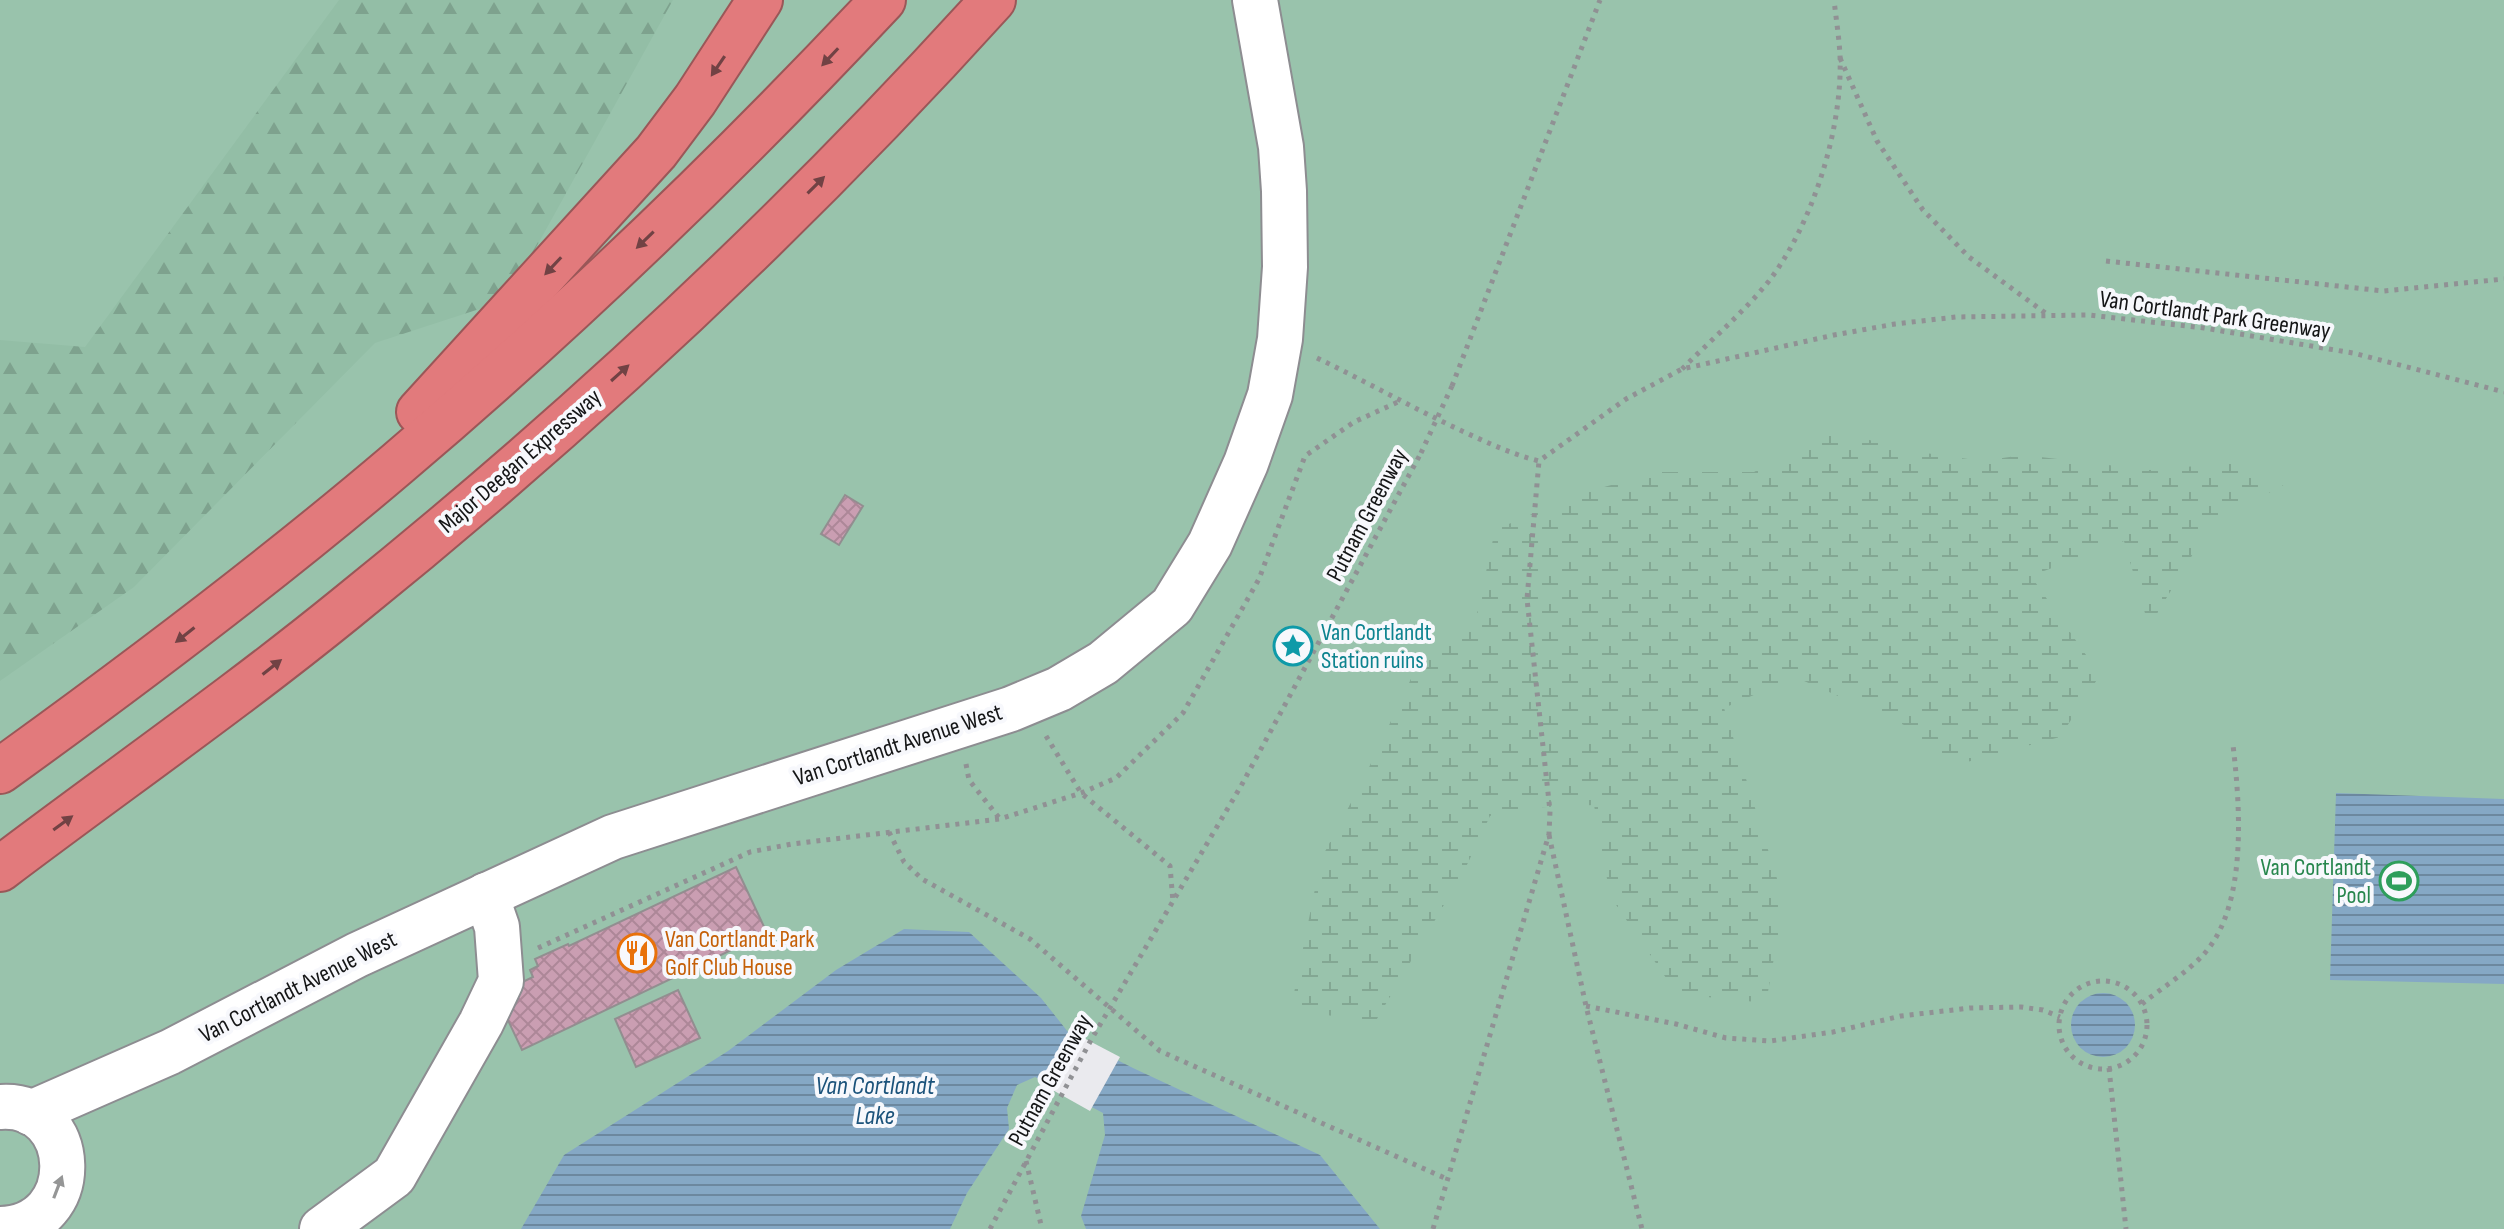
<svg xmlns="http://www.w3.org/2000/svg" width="2504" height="1229" font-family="'Sofia Sans Condensed',sans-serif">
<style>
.green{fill:#99c3ac}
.forest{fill:url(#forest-firs)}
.wetland{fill:url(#wetland-marsh)}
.water{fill:url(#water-rules)}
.pier{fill:#eaeaee}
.building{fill:url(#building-cross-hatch);stroke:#928e90;stroke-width:2}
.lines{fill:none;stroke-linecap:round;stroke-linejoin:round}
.minor-casing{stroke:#8d8d91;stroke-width:48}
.highway-casing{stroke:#9a5758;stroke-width:48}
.path{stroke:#909194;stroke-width:5;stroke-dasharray:4 6;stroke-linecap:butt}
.minor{stroke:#fff;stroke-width:44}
.highway{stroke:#e27a7c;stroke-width:44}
.path-bridge{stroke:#909194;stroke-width:5;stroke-dasharray:4 6;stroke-linecap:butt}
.oneway{fill:#714244}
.oneway2{fill:#959696}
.labels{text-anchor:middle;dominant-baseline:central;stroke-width:8;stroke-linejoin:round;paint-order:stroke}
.street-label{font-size:24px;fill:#141516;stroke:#f7f8fc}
.culture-label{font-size:24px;fill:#0d838f;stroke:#f7f8fc;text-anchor:start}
.leisure-label{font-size:24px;fill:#27864d;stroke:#f7f8fc;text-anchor:end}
.food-label{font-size:24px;fill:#c56008;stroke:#f7f8fc;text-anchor:start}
.water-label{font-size:26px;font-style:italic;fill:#1c537b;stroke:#f7f8fc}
</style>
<defs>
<pattern id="forest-firs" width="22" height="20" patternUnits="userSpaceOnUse" patternTransform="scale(2)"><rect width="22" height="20" fill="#93bea6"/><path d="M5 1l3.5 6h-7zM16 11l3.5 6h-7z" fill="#7ea28e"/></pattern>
<pattern id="wetland-marsh" width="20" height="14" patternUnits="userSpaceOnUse" patternTransform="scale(2)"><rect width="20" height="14" fill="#99c3ac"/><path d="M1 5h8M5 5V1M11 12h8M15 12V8" fill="none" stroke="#83a793"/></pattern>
<pattern id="water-rules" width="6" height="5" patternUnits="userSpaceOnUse" patternTransform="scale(2)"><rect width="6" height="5" fill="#85a8c5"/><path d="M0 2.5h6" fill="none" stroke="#6c889f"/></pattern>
<pattern id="building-cross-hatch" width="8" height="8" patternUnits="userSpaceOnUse" patternTransform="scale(2)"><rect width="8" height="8" fill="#ca9eb2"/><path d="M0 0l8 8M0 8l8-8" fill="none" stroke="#ad8798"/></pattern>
</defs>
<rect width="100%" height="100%" fill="#eaeaee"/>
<rect class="green" x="0" y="0" width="2504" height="1229"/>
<polygon class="forest" points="339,0 673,0 507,300 375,343 134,587 0,681 0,340 85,347"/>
<polygon class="wetland" points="1836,429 1897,449 1982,461 2023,455 2150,470 2231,463 2289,482 2211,524 2149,627 2124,541 2031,576 2100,675 2060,737 1956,765 1904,725 1795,677 1724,708 1784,901 1766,1003 1677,994 1610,896 1594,805 1524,808 1490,816 1465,869 1374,1024 1291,1008 1321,859 1363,780 1419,662 1477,614 1495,530 1576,495 1657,472 1754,472"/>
<g class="water">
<polygon points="2336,793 2504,799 2504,984 2330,980"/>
<polygon points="904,929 969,932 1041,998 1072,1037 1133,1068 1320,1155 1380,1229 1086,1229 1081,1216 1105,1135 1103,1113 1035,1077 1017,1085 1007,1108 1009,1129 967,1193 950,1229 521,1229 564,1155 728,1051 836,970"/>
<circle cx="2103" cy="1025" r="32"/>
</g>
<polygon class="pier" points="1078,1035 1120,1057 1090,1111 1049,1088"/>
<g class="building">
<polygon points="845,495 863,506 839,545 821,534"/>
<polygon points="736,867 767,933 522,1050 498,999 504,991 533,977 530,970 538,966 535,959 568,944 569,946"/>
<polygon points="678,990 700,1038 636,1067 615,1019"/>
</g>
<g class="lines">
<defs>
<g id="minor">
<path d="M 0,1107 C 80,1101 86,1227 0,1229"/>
<polyline points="31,1113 170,1052 357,955 613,837 1011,709 1059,689 1103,663 1172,606 1210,544 1246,463 1270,395 1280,339 1285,267 1284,191 1281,147 1255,0"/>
<polyline points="322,1229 394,1176 481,1023 501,981 497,927 486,895"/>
</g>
<g id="highway">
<polyline points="419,412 656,152 695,100 760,0"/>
<path d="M 0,771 C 136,673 270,572 397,464 C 568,319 730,163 883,0"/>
<path d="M 0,869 C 115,782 233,700 345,609 C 576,423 794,220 993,0"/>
</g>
</defs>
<use href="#minor" class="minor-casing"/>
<use href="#highway" class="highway-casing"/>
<g class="path">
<polyline points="1840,58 1877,141 1923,210 1969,257 2048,315"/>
<polyline points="2106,261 2384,291 2504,279"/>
<path d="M 1317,358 C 1365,381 1411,407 1460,430 C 1486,442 1511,454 1539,461 L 1626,399 L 1682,369 L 1834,335 L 1895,324 L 1956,317 L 2089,315 L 2204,328 L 2353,353 L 2504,392"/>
<path d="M 1682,369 C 1711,340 1744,312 1769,281 C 1813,223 1843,128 1840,55 C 1839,37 1836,18 1834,0"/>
<polyline points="1452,386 1600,0"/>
<polyline points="1046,736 1081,793 1170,866 1173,902"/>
<polyline points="966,764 969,780 1000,819"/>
<polyline points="889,832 904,862 922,879 1030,939 1160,1051 1447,1179"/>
<polyline points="1549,835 1586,1006 1642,1229"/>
<polyline points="538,948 750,852 792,844 1000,819 1081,793 1116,778 1183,713 1259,579 1305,456 1354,422 1398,402"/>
<circle cx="2103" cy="1025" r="44"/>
<path d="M 2142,1004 C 2161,988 2187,973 2204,954 C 2248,905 2240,805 2233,745"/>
<polyline points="1586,1006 1676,1024 1726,1038 1770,1041 1833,1032 1901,1016 1970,1008 2021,1007 2043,1010 2060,1017"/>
<polyline points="2109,1068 2126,1229"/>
<polyline points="1026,1161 1042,1229"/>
<polyline points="990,1229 1091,1040 1241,786 1421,453"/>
<polyline points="1433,1229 1549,834 1550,811 1527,599 1539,461"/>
</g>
<use href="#minor" class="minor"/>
<use href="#highway" class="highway"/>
<polyline class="path-bridge" points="1421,453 1452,386"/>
</g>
<defs><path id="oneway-solid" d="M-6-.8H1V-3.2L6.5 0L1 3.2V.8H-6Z" transform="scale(2)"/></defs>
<g class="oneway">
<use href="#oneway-solid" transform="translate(830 57) rotate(133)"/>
<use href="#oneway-solid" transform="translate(718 66) rotate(124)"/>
<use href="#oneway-solid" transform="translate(816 185) rotate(-45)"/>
<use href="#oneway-solid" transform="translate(645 240) rotate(136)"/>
<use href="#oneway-solid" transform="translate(553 266) rotate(133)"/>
<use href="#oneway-solid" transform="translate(620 373) rotate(-42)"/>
<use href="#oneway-solid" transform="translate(185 635) rotate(142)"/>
<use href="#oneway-solid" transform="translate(272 667) rotate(-38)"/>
<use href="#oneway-solid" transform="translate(63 823) rotate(-36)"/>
</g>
<use class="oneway2" href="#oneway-solid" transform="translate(58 1187) rotate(-69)"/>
<defs>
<symbol id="sight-ring" viewBox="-11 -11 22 22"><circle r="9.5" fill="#f7f8fc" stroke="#0f9aa8" stroke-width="1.5"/><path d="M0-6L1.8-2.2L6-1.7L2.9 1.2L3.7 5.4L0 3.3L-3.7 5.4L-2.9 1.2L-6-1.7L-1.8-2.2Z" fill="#0f9aa8"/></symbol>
<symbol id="stadium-ring" viewBox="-11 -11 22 22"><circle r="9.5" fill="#f7f8fc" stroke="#2e9e5b" stroke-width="1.5"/><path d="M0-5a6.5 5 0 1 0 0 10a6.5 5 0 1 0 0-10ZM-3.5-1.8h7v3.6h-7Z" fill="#2e9e5b"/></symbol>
<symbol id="restaurant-ring" viewBox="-11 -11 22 22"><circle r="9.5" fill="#f7f8fc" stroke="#e8710a" stroke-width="1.5"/><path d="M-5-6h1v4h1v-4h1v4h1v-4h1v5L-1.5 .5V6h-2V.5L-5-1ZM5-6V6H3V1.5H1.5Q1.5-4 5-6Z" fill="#e8710a"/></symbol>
</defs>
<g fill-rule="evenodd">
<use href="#sight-ring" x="1271" y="624" width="44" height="44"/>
<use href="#stadium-ring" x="2377" y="859" width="44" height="44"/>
<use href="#restaurant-ring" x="615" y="931" width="44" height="44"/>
</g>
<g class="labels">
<g class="street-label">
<text transform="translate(2215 315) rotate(8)">Van Cortlandt Park Greenway</text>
<text transform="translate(520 461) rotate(-41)">Major Deegan Expressway</text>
<text transform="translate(1367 515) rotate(-62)">Putnam Greenway</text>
<text transform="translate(898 745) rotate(-18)">Van Cortlandt Avenue West</text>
<text transform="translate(298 987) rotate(-27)">Van Cortlandt Avenue West</text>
<text transform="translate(1050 1080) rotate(-61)">Putnam Greenway</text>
</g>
<g class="culture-label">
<text x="1321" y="632">Van Cortlandt<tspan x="1321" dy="28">Station ruins</tspan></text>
</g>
<g class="leisure-label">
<text x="2371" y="867">Van Cortlandt<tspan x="2371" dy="28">Pool</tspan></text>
</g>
<g class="food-label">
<text x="665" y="939">Van Cortlandt Park<tspan x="665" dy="28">Golf Club House</tspan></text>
</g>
<g class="water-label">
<text x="875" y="1086">Van Cortlandt<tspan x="875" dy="30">Lake</tspan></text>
</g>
</g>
</svg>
